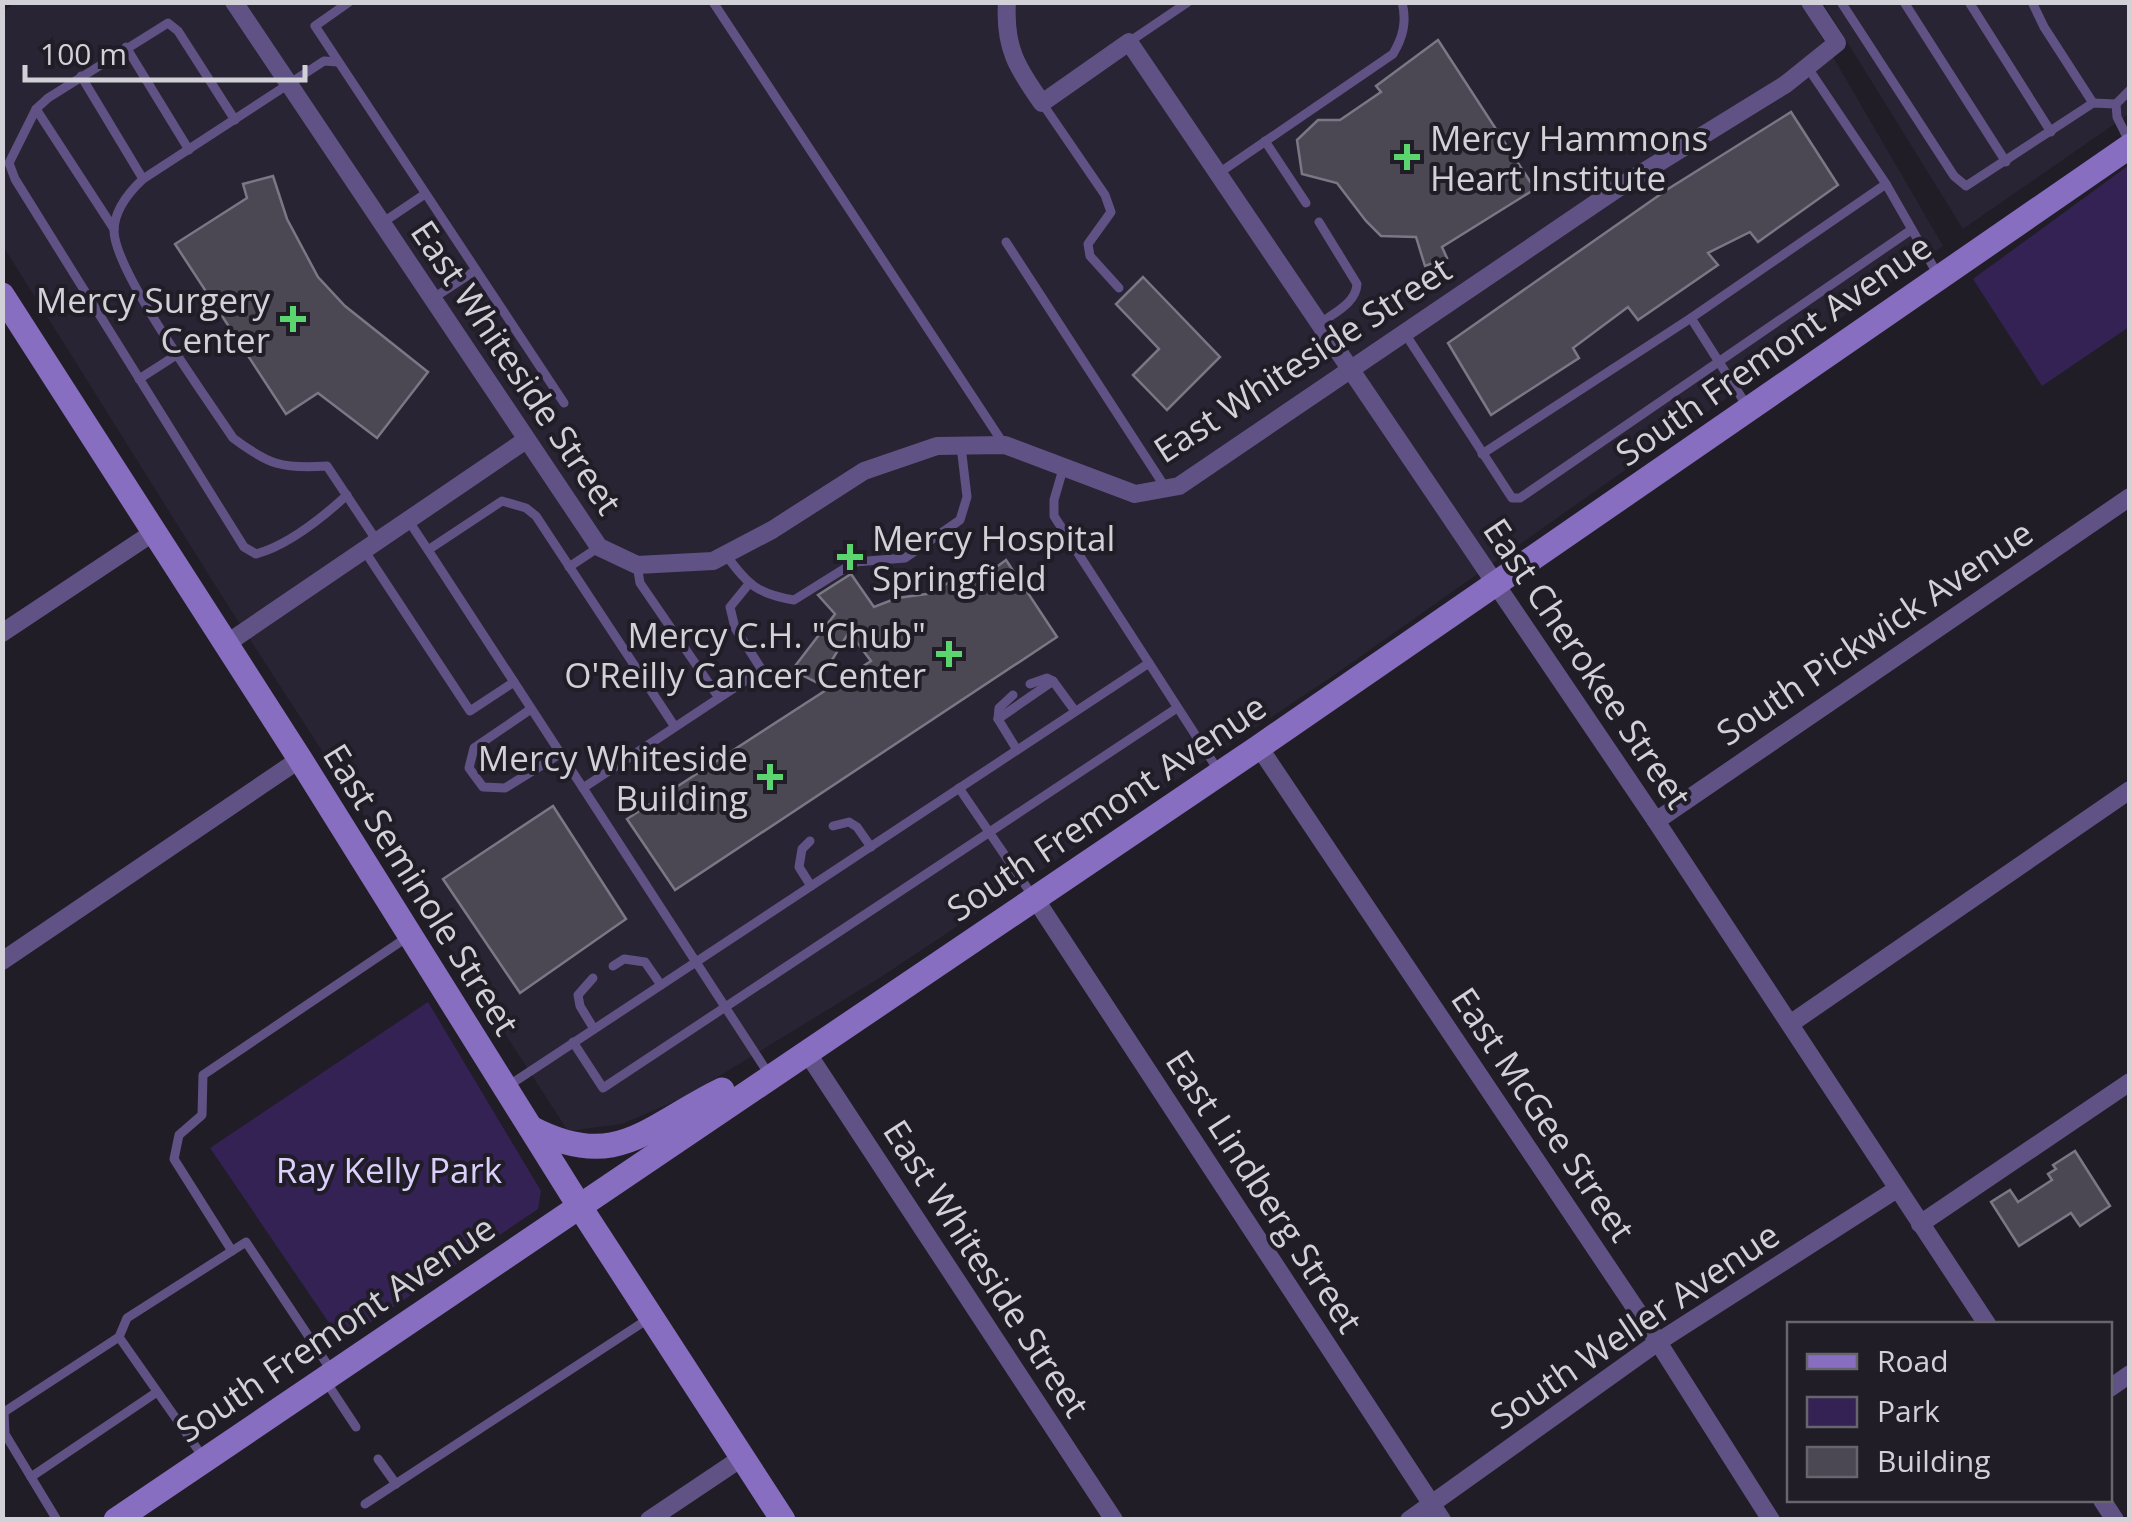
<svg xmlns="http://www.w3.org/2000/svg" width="2132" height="1522" font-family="'Open Sans',sans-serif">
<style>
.built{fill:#282433}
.green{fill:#342255}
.building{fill:#4b4853;stroke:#7b7885;stroke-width:2.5}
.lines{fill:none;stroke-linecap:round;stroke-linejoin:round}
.lane{stroke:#615285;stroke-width:9}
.street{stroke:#615285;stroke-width:18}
.secondary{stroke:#886ec0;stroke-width:25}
.poi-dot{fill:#5ad56f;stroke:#201d27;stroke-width:4}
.labels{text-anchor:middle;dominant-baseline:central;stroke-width:8;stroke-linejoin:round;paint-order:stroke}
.poi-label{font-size:35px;fill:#d2d1d8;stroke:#201d27;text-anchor:end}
.street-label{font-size:35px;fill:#d2d1d8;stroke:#201d27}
.park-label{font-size:35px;fill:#dbcffb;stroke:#201d27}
</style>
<rect width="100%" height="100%" fill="#201d27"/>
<g class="built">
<polygon points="1801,2 1943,246 1330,678 881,977 685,1097 622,1124 568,1131 229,607 3,246 3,11 15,3"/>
<polygon points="1830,2 2129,3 2129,114 1963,229 1825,6"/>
</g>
<g class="green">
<polygon points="2129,165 2129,327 2042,386 1973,279"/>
<polygon points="428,1002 541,1191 538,1209 342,1342 210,1148"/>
</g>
<g class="building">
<polygon points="1438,40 1535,189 1442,247 1447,258 1425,266 1416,237 1381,236 1366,221 1337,183 1302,174 1297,140 1318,120 1340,120 1381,92 1376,86"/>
<polygon points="1791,112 1838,185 1758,242 1750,232 1708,253 1718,265 1638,320 1628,307 1573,348 1579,358 1491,415 1448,343 1668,189"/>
<polygon points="273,176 287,219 318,277 345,306 428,372 377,438 318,393 286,414 175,244 247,198 243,184"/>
<polygon points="1143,277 1220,357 1167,410 1133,375 1159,349 1116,304"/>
<polygon points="1006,560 1057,637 675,890 627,819 871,661 849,632 818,683 792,670 835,614 818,595 851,574 874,607 897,598 934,593 960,574 968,588"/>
<polygon points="553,806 626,919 520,993 443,879"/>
<polygon points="2075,1151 2110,1206 2080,1226 2071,1213 2019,1246 1991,1202 2010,1190 2018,1202 2052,1180 2048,1174 2056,1169 2053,1165"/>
</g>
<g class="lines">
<g class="lane">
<polyline points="349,2 315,26 564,403"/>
<polyline points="713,2 1003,443"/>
<polyline points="1841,2 1954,176 1966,186 2093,103 2116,104"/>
<polyline points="1904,2 2006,162"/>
<polyline points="1969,2 2051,132"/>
<polyline points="2032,2 2044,27 2093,103"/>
<polyline points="1129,42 1188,2"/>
<polyline points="126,47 189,150"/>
<path d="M 338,62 L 324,61 L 143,179 C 128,193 114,210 114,231 C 115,272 206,397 233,438 C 269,465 282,469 327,466 L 377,541"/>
<polyline points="1808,68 1886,184 1938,275"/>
<polyline points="81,76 143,179"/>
<polyline points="2130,90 2116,104 2117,117 2130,143"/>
<polyline points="1042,103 1105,195 1111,212 1088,244 1090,256 1119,288"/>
<polyline points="36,109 114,229"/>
<path d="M 235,120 L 178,31 L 168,23 L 48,98 L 36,109 L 9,163 L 15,179 L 244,547 L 256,554 C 289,545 322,518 347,495"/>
<polyline points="1265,141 1306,203"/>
<path d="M 1219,173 L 1393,54 C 1403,37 1407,22 1402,2"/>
<path d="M 1319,222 L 1357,284 C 1356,303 1335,312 1321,323"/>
<polyline points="382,223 425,194"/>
<polyline points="1006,242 1165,487"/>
<polyline points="432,299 476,270"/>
<polyline points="1691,318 1747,406"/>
<polyline points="1404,332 1512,498 1520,498 1911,230"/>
<polyline points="139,379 178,354"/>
<polyline points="1482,454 1691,318 1886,184"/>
<polyline points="1063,469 1054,500 1054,516 1149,663"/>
<polyline points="408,520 428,550"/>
<polyline points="364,550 470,711 514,682"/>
<path d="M 726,555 C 747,584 757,594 794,600 L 855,562 L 905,558 L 960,520 L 967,497 L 961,446"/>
<polyline points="637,565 640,583 719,698 583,788 428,550 502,501 526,508 536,516 675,727"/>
<polyline points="569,567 599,547"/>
<polyline points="1030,684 1047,678 1053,681"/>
<polyline points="719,698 762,670 735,628 730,607 748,585"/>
<polyline points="531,709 474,748 469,768 483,787 505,788 560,754"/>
<polyline points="998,719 999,708 1013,695"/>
<polyline points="1017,750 998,719 1053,681 1075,711"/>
<polyline points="583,788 768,1073"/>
<polyline points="959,788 1032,895"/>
<polyline points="833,826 849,822 857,827 871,847"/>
<polyline points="810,841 802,849 799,867 811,886"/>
<polyline points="613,966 624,959 645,962 661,985"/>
<polyline points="593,978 578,995 580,1006 594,1029"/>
<polyline points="573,1042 603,1088 1177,708"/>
<polyline points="508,1086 1149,663 1218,770"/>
<polyline points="232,1251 174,1159 179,1135 202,1115 203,1075 409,936"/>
<polyline points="119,1337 127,1318 246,1242 331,1370"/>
<polyline points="325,1380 356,1427"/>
<polyline points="378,1459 396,1484"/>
<polyline points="31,1477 157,1392"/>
<polyline points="365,1504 648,1319"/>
<polyline points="57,1520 5,1434 4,1412 119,1337 203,1457"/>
</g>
<g class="street">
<polyline points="234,2 599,547 637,565 713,561 772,530 864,471 937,446 1005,445 1135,494 1179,486 1624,184 1786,84 1837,43 1810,2"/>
<path d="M 1007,2 C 1004,47 1017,68 1042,103 L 1129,42 L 1656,821 L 1987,1324"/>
<polyline points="2,633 154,532"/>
<polyline points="226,644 526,440"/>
<polyline points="1259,747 1658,1342 1771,1520"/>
<polyline points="1656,821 2130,497"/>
<polyline points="1034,897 1442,1520"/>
<polyline points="2,961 300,759"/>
<polyline points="1790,1024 2130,790"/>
<polyline points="806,1051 1114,1520"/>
<polyline points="1920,1224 2130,1082"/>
<polyline points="2110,1388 2130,1374"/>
<polyline points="2102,1500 2115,1520"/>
<polyline points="649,1520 743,1457"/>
<polyline points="1409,1520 1658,1342 1897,1189"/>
</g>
<g class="secondary">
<polyline points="2,295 300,759 578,1204 783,1520"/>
<path d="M 531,1128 C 617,1173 648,1126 722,1090"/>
<polyline points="116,1520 1259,747 2130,146"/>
</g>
</g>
<g class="poi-dot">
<path d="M1402 142h10v10h10v10h-10v10h-10v-10h-10v-10h10z"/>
<path d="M288 304h10v10h10v10h-10v10h-10v-10h-10v-10h10z"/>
<path d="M845 542h10v10h10v10h-10v10h-10v-10h-10v-10h10z"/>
<path d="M944 639h10v10h10v10h-10v10h-10v-10h-10v-10h10z"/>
<path d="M765 762h10v10h10v10h-10v10h-10v-10h-10v-10h10z"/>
</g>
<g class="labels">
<g class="poi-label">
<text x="1430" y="137" text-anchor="start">Mercy Hammons<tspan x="1430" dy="40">Heart Institute</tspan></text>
<text x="270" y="299">Mercy Surgery<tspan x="270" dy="40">Center</tspan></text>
<text x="872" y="537" text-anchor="start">Mercy Hospital<tspan x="872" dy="40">Springfield</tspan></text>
<text x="926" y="634">Mercy C.H. "Chub"<tspan x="926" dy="40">O'Reilly Cancer Center</tspan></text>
<text x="748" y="757">Mercy Whiteside<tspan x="748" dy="40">Building</tspan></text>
</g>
<g class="street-label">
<text transform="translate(1773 349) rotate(-35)">South Fremont Avenue</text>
<text transform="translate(1302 359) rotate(-33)">East Whiteside Street</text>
<text transform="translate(517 367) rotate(56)">East Whiteside Street</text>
<text transform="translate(1874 632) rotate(-34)">South Pickwick Avenue</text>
<text transform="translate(1588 663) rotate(56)">East Cherokee Street</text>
<text transform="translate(1106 807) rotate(-34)">South Fremont Avenue</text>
<text transform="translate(422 889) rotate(58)">East Seminole Street</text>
<text transform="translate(1544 1114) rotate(56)">East McGee Street</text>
<text transform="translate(1265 1191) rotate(57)">East Lindberg Street</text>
<text transform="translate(987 1268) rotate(57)">East Whiteside Street</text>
<text transform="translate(1634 1325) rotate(-34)">South Weller Avenue</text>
<text transform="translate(335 1328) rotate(-34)">South Fremont Avenue</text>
</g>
<g class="park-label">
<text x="389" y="1169">Ray Kelly Park</text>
</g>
</g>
<rect width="2132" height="1522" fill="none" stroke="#d2d1d8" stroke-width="10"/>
<rect x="1787" y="1322" width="325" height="180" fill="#201d27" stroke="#67656e" stroke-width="2.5"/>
<rect x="1807" y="1354" width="50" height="15" fill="#886ec0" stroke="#67656e" stroke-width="2.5"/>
<text x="1877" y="1372" font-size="30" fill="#d2d1d8">Road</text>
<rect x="1807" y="1397" width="50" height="30" fill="#342255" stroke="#67656e" stroke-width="2.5"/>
<text x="1877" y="1422" font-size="30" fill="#d2d1d8">Park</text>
<rect x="1807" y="1447" width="50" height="30" fill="#4b4853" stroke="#67656e" stroke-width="2.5"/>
<text x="1877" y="1472" font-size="30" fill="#d2d1d8">Building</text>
<path d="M25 65v15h280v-15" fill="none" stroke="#d2d1d8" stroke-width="5"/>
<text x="40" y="65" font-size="30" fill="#d2d1d8" stroke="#201d27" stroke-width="8" paint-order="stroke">100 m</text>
</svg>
